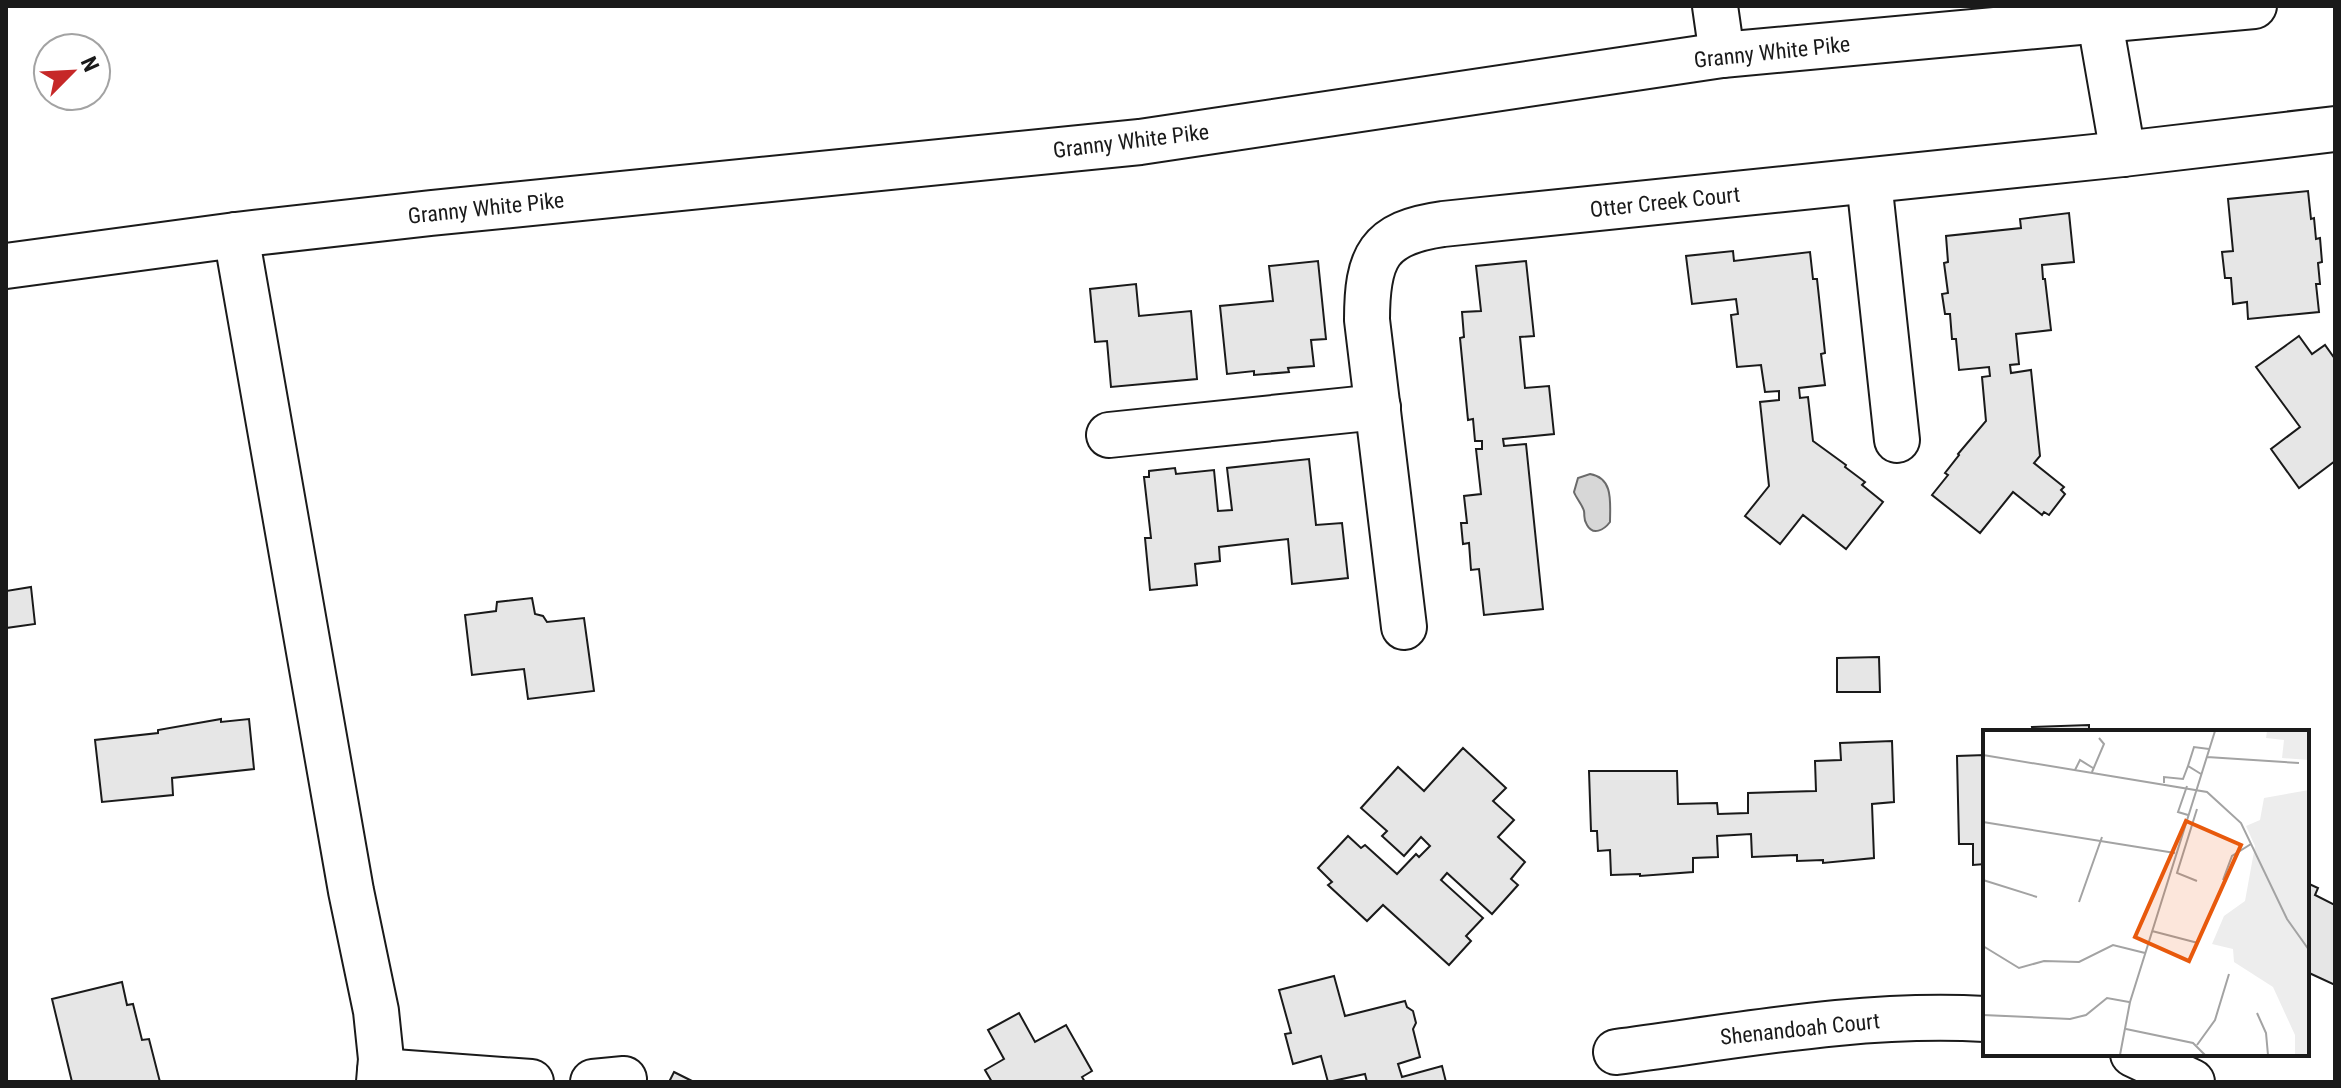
<svg xmlns="http://www.w3.org/2000/svg" width="2341" height="1088" font-family="'Roboto Condensed',sans-serif">
<style>
.water{fill:#d7d7d7;stroke:#6a6a6a;stroke-width:2}
.building{fill:#e6e6e6;stroke:#1a1a1a;stroke-width:2}
.lines{fill:none;stroke-linecap:round;stroke-linejoin:round}
.minor-casing{stroke:#1a1a1a;stroke-width:48}
.major-casing{stroke:#1a1a1a;stroke-width:48}
.minor{stroke:#fff;stroke-width:44}
.major{stroke:#fff;stroke-width:44}
.labels{text-anchor:middle;dominant-baseline:central;stroke-width:6;stroke-linejoin:round;paint-order:stroke}
.street-label{font-size:22px;fill:#1a1a1a;stroke:#fff}
.inset-road{fill:none;stroke:#a3a3a3;stroke-width:2}
.view{fill:#e8590c;fill-opacity:0.15;stroke:#e8590c;stroke-width:4}
.inset-edge{fill:none;stroke:#1a1a1a;stroke-width:4}
</style>
<rect width="100%" height="100%" fill="#fff"/>
<path class="water" d="M 1590,474 C 1614,478 1610,503 1610,522 C 1604,530 1593,536 1587,525 C 1583,519 1585,517 1584,511 C 1582,504 1576,498 1574,492 L 1578,478 Z"/>
<g class="building">
<polygon points="2308,191 2311,219 2314,218 2316,239 2320,238 2322,262 2318,263 2320,284 2316,284 2319,312 2248,319 2247,302 2233,304 2231,278 2225,278 2222,252 2233,251 2228,199"/>
<polygon points="2069,213 2074,262 2042,265 2043,279 2045,279 2051,330 2016,334 2019,364 2010,365 2011,373 2031,370 2040,456 2034,463 2064,487 2061,490 2065,494 2049,515 2044,512 2042,515 2013,492 1980,533 1932,495 1948,475 1945,473 1959,455 1958,454 1986,421 1982,377 1990,376 1989,367 1959,370 1956,339 1952,339 1950,314 1945,314 1942,294 1948,293 1944,263 1948,262 1946,236 2021,228 2020,219"/>
<polygon points="1733,251 1734,261 1810,252 1813,279 1817,279 1825,353 1821,354 1825,385 1799,388 1800,398 1808,397 1813,441 1846,465 1845,467 1865,482 1862,485 1883,502 1846,549 1803,515 1780,544 1745,516 1769,486 1760,402 1779,400 1779,391 1765,392 1761,365 1737,367 1731,315 1738,314 1736,299 1692,304 1686,256"/>
<polygon points="1318,261 1326,339 1311,340 1314,366 1288,368 1289,372 1254,375 1254,371 1227,374 1220,306 1273,301 1269,266"/>
<polygon points="1526,261 1534,336 1520,337 1525,388 1549,386 1554,434 1503,439 1504,446 1526,444 1543,609 1484,615 1479,569 1471,570 1469,543 1463,544 1461,523 1467,523 1464,496 1481,494 1476,449 1482,449 1482,441 1475,441 1473,419 1468,420 1460,338 1464,337 1462,312 1481,311 1476,266"/>
<polygon points="1136,284 1139,316 1191,311 1197,379 1111,387 1107,341 1095,342 1090,289"/>
<polygon points="2299,336 2312,354 2325,345 2335,359 2335,461 2299,488 2271,449 2300,427 2256,367"/>
<polygon points="1309,459 1316,525 1342,523 1348,578 1292,584 1288,539 1219,547 1220,561 1195,564 1197,585 1150,590 1145,538 1151,538 1144,477 1149,477 1149,471 1175,468 1176,474 1214,470 1218,511 1232,510 1227,468"/>
<polygon points="31,587 35,624 6,628 6,591"/>
<polygon points="532,598 535,614 543,616 547,622 584,618 594,691 528,699 524,669 472,675 465,615 496,611 497,602"/>
<polygon points="1879,657 1880,692 1837,692 1837,658"/>
<polygon points="221,719 221,722 249,719 254,769 172,778 173,795 102,802 95,740 158,733 158,730"/>
<polygon points="2089,725 2089,732 2033,732 2032,727"/>
<polygon points="1892,741 1894,802 1872,804 1874,858 1823,863 1823,860 1797,861 1797,855 1752,857 1751,834 1717,836 1718,857 1693,858 1693,872 1640,876 1640,874 1611,875 1610,850 1598,851 1597,831 1591,831 1589,771 1677,771 1678,804 1717,803 1718,814 1748,813 1748,793 1816,791 1815,761 1841,760 1840,743"/>
<polygon points="1463,748 1506,788 1493,801 1514,820 1498,837 1525,862 1511,879 1518,885 1492,914 1447,873 1441,880 1483,918 1466,936 1471,941 1449,965 1383,905 1367,921 1328,885 1332,882 1318,868 1348,836 1361,848 1365,845 1397,874 1416,854 1419,857 1430,846 1421,837 1404,856 1382,836 1387,831 1361,808 1398,767 1424,791"/>
<polygon points="1985,755 1985,864 1973,865 1973,844 1959,844 1957,756"/>
<polygon points="2307,883 2318,888 2315,895 2335,905 2335,985 2307,972"/>
<polygon points="1334,976 1345,1016 1405,1001 1407,1007 1413,1011 1416,1023 1413,1029 1420,1057 1398,1064 1402,1077 1442,1066 1446,1082 1367,1082 1365,1074 1328,1082 1321,1056 1293,1064 1285,1034 1291,1033 1279,990"/>
<polygon points="122,982 127,1005 133,1004 142,1040 149,1039 160,1082 72,1082 52,999"/>
<polygon points="1019,1013 1035,1042 1066,1025 1092,1071 1082,1077 1085,1082 992,1082 985,1070 1004,1059 988,1030"/>
<polygon points="674,1072 694,1082 669,1082"/>
</g>
<g class="lines">
<defs>
<g id="minor">
<polyline points="1715,6 1722,55"/>
<polyline points="2100,22 2123,154"/>
<polyline points="1869,181 1897,440"/>
<polyline points="236,235 351,891 376,1011 381,1059 379,1082"/>
<polyline points="1109,435 1378,407"/>
<path d="M 1404,627 L 1367,320 C 1367,257 1378,233 1443,224 L 2123,154 L 2335,129"/>
<path d="M 1616,1052 C 1738,1036 1862,1012 1985,1019"/>
<polyline points="2133,1054 2192,1082"/>
<polyline points="380,1071 531,1082"/>
<polyline points="593,1082 624,1079"/>
</g>
<polyline id="major" points="6,266 236,235 431,213 1140,142 1722,55 2254,6"/>
</defs>
<use href="#minor" class="minor-casing"/>
<use href="#major" class="major-casing"/>
<use href="#minor" class="minor"/>
<use href="#major" class="major"/>
</g>
<g class="labels">
<g class="street-label">
<text transform="translate(1772 52) rotate(-6)">Granny White Pike</text>
<text transform="translate(1131 141) rotate(-7)">Granny White Pike</text>
<text transform="translate(1665 202) rotate(-6)">Otter Creek Court</text>
<text transform="translate(486 208) rotate(-6)">Granny White Pike</text>
<text transform="translate(1800 1029) rotate(-6)">Shenandoah Court</text>
</g>
</g>
<g transform="translate(1983 730)">
<rect width="326" height="326" fill="#fff"/>
<path d="M 284,1 L 326,1 L 326,30 L 299,28 L 301,10 L 283,8 ZM 326,60 L 326,325 L 312,325 L 312,305 L 290,257 L 251,232 L 250,219 L 229,214 L 241,186 L 262,171 L 272,116 L 263,96 L 277,90 L 281,68 Z" fill="#ededed"/>
<path class="inset-road" d="M 0,25 L 224,62 L 258,93 L 304,189 L 326,220M 224,27 L 316,33M 205,36 L 211,17 L 226,19M 92,40 L 97,30 L 110,38M 109,42 L 121,14 L 116,8M 181,53 L 181,47 L 200,49 L 205,36 L 218,44M 204,56 L 195,82 L 205,85M 0,92 L 192,123M 0,150 L 54,167M 240,150 L 249,126 L 268,114M 214,151 L 194,143 L 214,79M 96,172 L 119,107M 169,201 L 215,213M 0,216 L 36,238 L 61,231 L 96,232 L 130,215 L 162,223M 274,283 L 283,303 L 285,325M 0,285 L 87,289 L 103,285 L 124,268 L 146,272M 143,299 L 210,313 L 222,325M 214,315 L 232,290 L 246,244M 137,325 L 147,272 L 232,1"/>
<path class="view" d="M 203,91 L 258,115 L 206,231 L 152,207 Z"/>
<rect width="326" height="326" class="inset-edge"/>
</g>
<rect width="2341" height="1088" fill="none" stroke="#1a1a1a" stroke-width="16"/>
<g transform="translate(72 72) rotate(66)"><circle r="38" fill="#ffffff" stroke="#a3a3a3" stroke-width="2"/>
<path d="M0-6L14 30L0 20L-14 30Z" fill="#c62828"/>
<text y="-12" font-size="22" font-weight="bold" text-anchor="middle" fill="#1a1a1a">N</text>
</g>
</svg>
